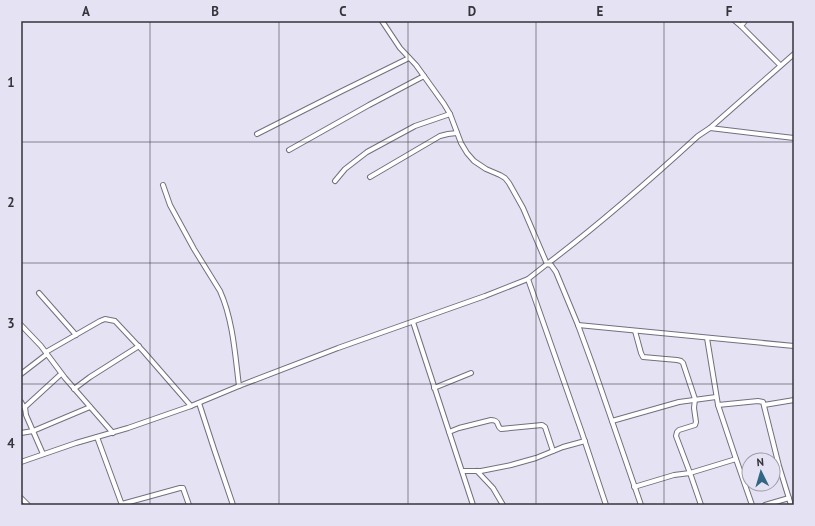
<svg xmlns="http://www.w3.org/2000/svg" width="815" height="526" font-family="'PT Sans',sans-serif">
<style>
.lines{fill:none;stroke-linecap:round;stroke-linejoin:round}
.street-casing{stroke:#726f7f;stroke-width:6}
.street{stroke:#fff;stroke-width:4}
.grid{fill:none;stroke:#35343b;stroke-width:1;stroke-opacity:0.55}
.neatline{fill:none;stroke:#35343b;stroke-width:1.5}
.grid-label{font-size:13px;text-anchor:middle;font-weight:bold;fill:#35343b}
</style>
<rect width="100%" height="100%" fill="#e5e2f4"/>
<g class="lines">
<defs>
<g id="street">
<polyline points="382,21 400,48 416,65 444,104 450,114 461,143 467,153 474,161 486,169 500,175 505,178 509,183 523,208 547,264 528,279 582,433 606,505"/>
<polyline points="735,21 741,26"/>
<polyline points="745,21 741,26 780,65"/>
<polyline points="710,128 794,138"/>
<polyline points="257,134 340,92 409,58"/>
<polyline points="289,150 369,105 424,76"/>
<polyline points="370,177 440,136 448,134 457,133"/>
<polyline points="335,181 345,169 367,152 415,126 450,114"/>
<path d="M 163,185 L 170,205 L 194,249 L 220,291 C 233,320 235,354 239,386"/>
<polyline points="39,293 76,335"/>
<polyline points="413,322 473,505"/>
<polyline points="21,325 41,346 65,378 113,433"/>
<polyline points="578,325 794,346"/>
<polyline points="635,331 641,353 643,357 677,360 681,361 683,363 695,399 694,408 696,422 695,425 679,430 677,432 676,436 690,473 701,505"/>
<polyline points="707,338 718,405 736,459 752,505"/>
<polyline points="46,352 100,321 105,319 115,321 144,352 191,406"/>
<polyline points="21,374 47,354"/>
<polyline points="434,388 471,373"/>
<polyline points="74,389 90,377 139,346"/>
<polyline points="21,402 25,409"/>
<polyline points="199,403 214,449 233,505"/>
<polyline points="718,405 758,401 763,402 779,466 791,505"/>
<polyline points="764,405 794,400"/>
<polyline points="612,421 679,402 716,397"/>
<path d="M 449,432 L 459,428 L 491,420 C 500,420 496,426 501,429 L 542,425 L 545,427 L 553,451"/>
<polyline points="21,433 33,431 90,407"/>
<polyline points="97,437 122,505"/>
<polyline points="43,454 26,415 25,407 61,374"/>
<polyline points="21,462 76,443 128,428 191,406 239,386 338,348 485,296 528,279"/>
<polyline points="462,471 481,471 511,465 536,458 563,447 585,441"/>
<polyline points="477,471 493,488 503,505"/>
<polyline points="634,487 674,475 690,473 736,459"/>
<polyline points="21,498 28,505"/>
<polyline points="122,504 180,488 183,488 189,505"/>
<path d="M 641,505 L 593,366 L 578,325 L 556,272 L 551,265 L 547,264 C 600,224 650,180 698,136 L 710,128 L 794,54"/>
<polyline points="765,505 789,498"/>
</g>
</defs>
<use href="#street" class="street-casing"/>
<use href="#street" class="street"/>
</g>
<path class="grid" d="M 150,21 L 150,505M 279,21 L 279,505M 408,21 L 408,505M 536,21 L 536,505M 664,21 L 664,505M 21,142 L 794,142M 21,263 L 794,263M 21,384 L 794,384"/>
<rect width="815" height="526" fill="none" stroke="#e5e2f4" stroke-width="44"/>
<g transform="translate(761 472) rotate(355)"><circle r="19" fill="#e5e2f4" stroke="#9f9caa"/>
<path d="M0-3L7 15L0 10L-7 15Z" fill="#316782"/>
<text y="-6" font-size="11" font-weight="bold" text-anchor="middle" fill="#35343b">N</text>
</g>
<rect x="22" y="22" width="771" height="482" class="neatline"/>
<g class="grid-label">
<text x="86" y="16">A</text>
<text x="215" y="16">B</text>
<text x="343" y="16">C</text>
<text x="472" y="16">D</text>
<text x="600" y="16">E</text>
<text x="729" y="16">F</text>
<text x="11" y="87">1</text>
<text x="11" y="207">2</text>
<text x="11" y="328">3</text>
<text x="11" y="448">4</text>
</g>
</svg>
